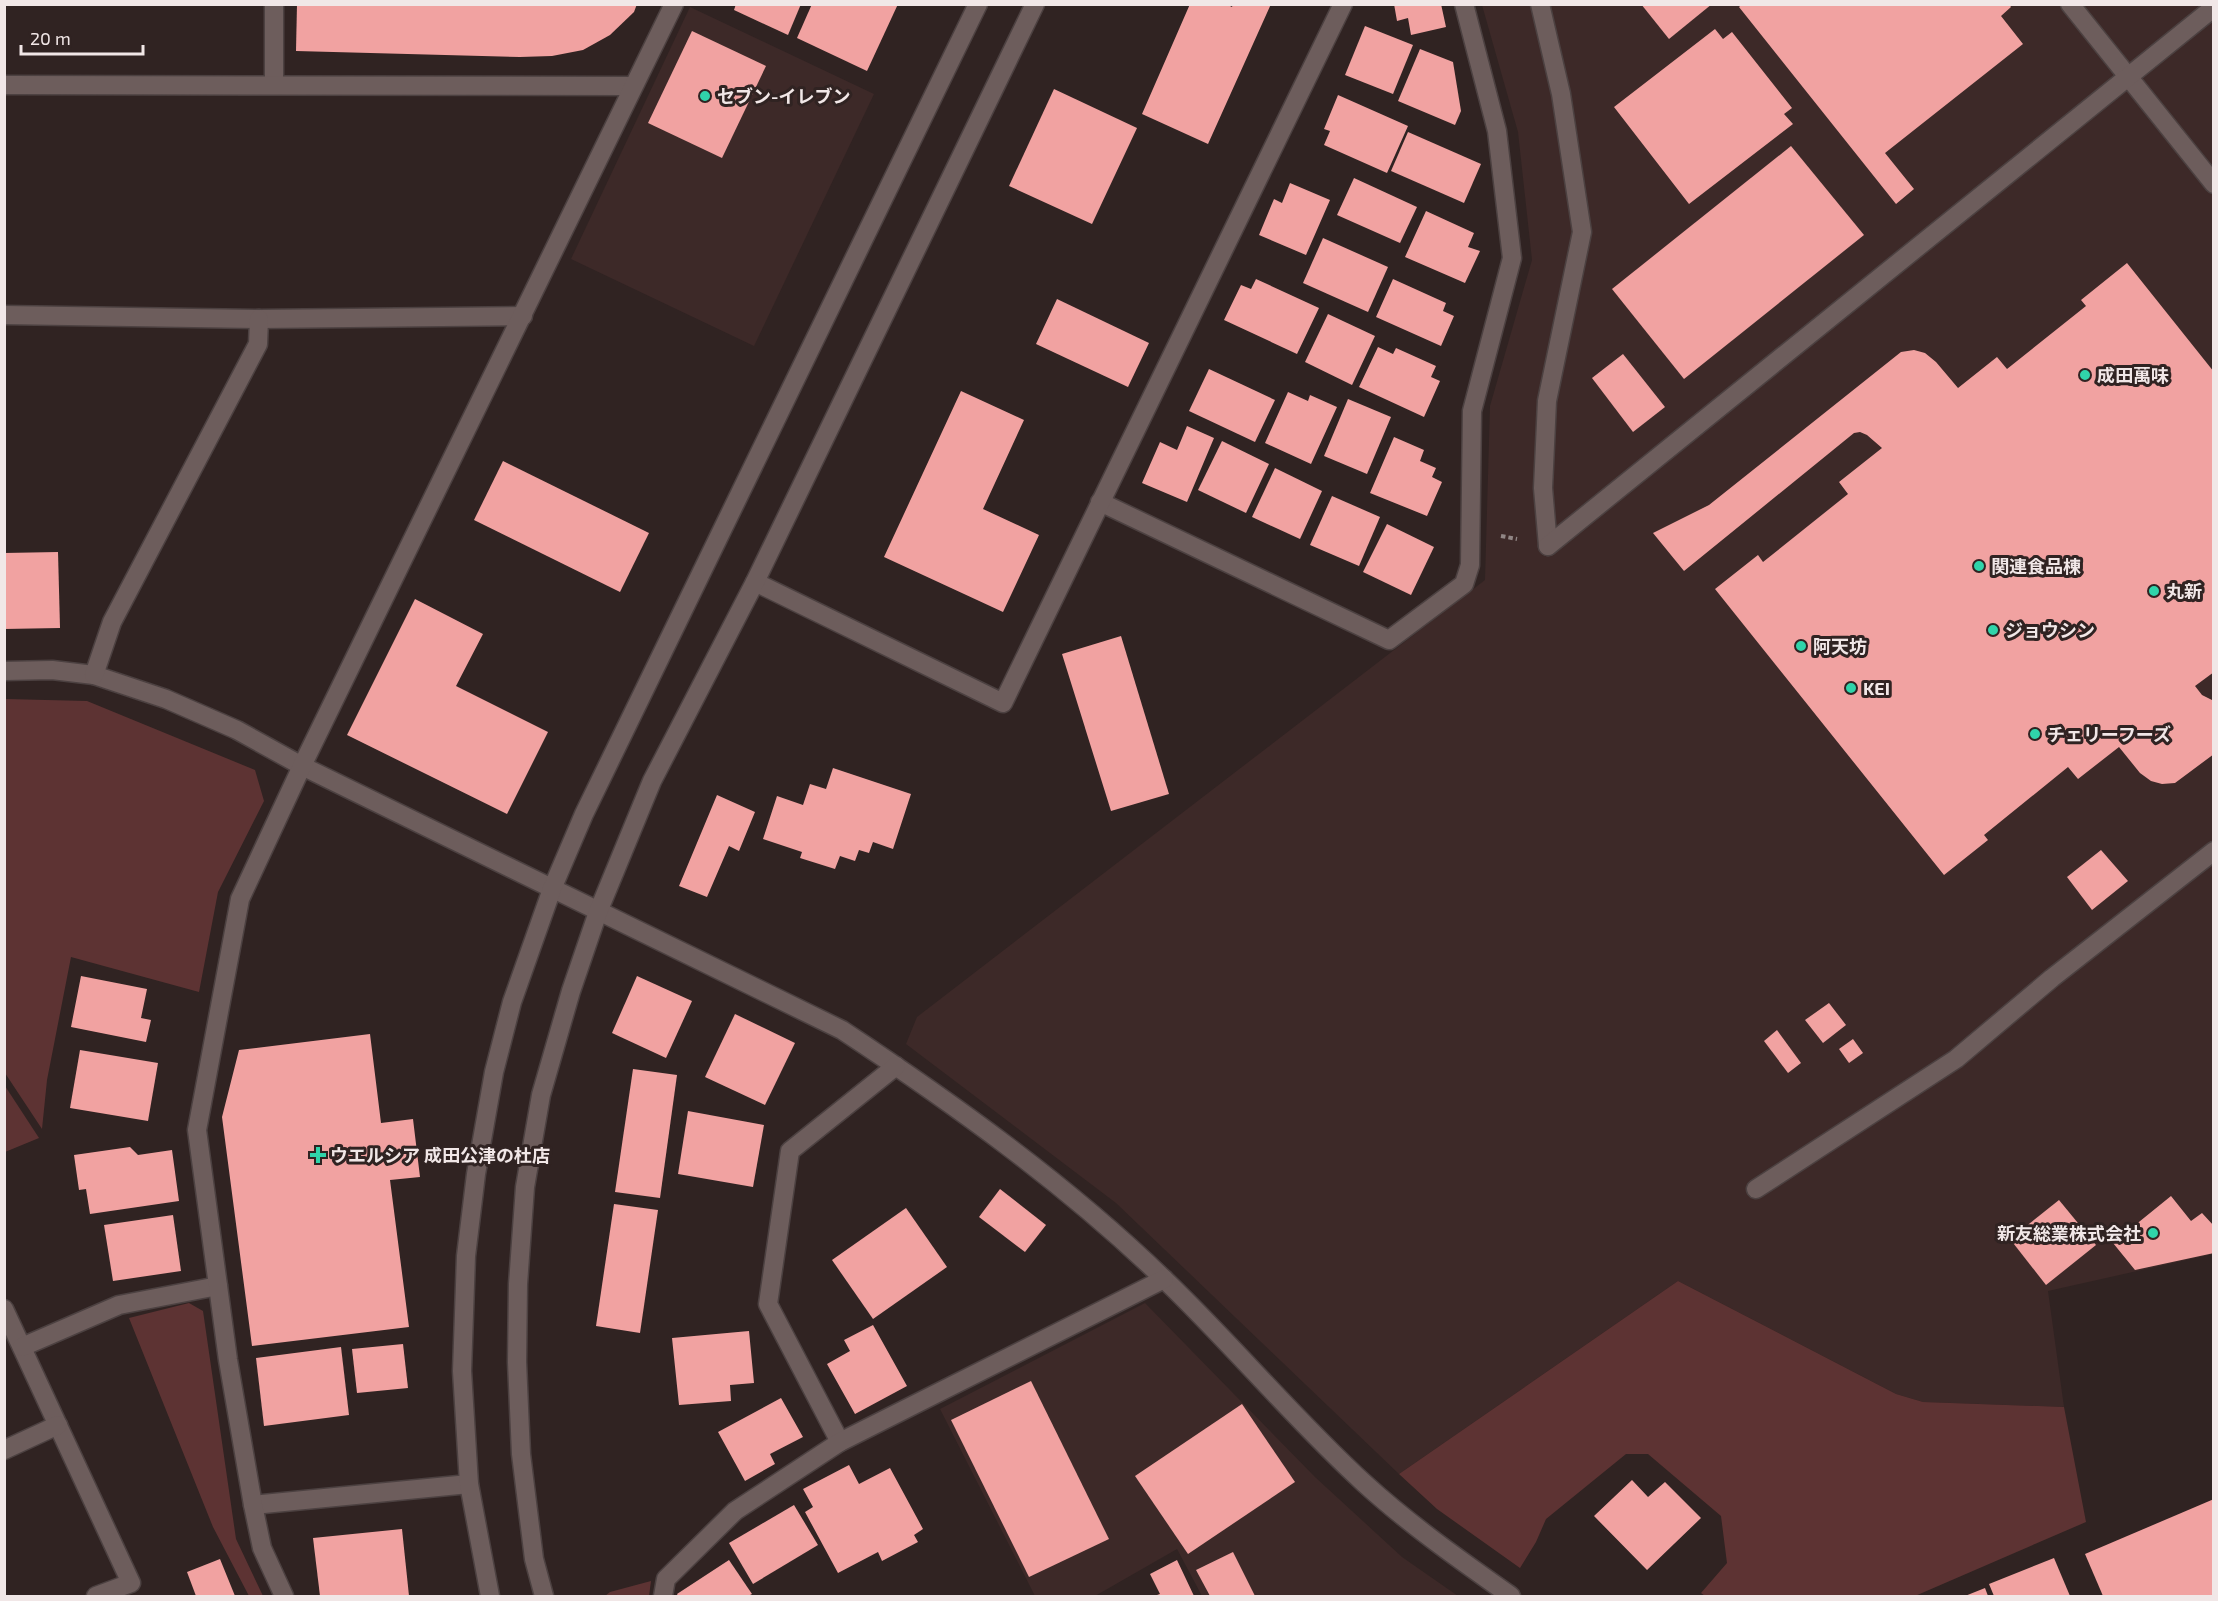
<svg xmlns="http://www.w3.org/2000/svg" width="2218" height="1601" font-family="'Exo 2','Noto Sans JP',sans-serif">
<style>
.built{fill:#3d2928}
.green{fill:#5d3333}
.building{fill:#f1a2a1}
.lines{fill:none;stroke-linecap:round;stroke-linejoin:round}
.service-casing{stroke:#4c4141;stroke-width:21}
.minor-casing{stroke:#4c4141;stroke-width:21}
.tertiary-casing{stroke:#4c4141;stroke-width:21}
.path{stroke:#918685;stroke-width:4;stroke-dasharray:4.5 3;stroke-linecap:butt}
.service{stroke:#6d5d5c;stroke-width:18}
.minor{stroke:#6d5d5c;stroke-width:18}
.tertiary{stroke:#6d5d5c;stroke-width:18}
.poi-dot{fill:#30d4aa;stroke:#302322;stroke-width:2}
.labels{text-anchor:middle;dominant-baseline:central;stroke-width:6;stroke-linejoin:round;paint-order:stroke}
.poi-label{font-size:18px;font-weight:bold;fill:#f1e7e7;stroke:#302322;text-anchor:start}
</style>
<rect width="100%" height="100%" fill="#302322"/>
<g class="built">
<polygon points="1482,5 2213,5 2213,1254 2048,1291 2064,1407 1923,1402 1896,1394 1678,1281 1399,1474 1116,1203 906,1044 917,1017 1485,580 1490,406 1532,260 1518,132"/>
<polygon points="690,7 874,94 754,346 571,259"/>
<polygon points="1145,1303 1315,1477 1402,1557 1458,1596 1202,1596 1177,1549 1095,1596 1035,1596 940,1409"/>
</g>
<g class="green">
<polygon points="5,699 87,701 255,770 264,801 218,892 199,992 71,957 47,1080 42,1129 5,1073"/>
<polygon points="5,1086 39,1138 5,1152 4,1152"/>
<polygon points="1678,1281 1896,1394 1923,1402 2064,1407 2086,1522 1915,1596 1705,1596 1701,1593 1727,1563 1721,1516 1648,1454 1626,1454 1546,1519 1536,1542 1520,1568 1437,1509 1399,1474"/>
<polygon points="189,1303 203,1311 236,1539 263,1596 249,1596 213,1527 129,1318"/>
<polygon points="651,1581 649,1596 605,1596 610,1592"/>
</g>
<g class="building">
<polygon points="297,4 637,4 634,12 610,35 583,50 552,56 520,57 296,51"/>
<polygon points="736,4 801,4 788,35 734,10"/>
<polygon points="812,4 898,4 867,71 797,38"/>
<polygon points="1190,4 1226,4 1232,7 1233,4 1271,4 1208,144 1142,114"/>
<polygon points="1394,4 1441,4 1446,27 1411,35 1408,18 1397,21"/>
<polygon points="1641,4 1712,4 1669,39"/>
<polygon points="1742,4 2009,4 2011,7 2001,16 2023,44 1885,153 1914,189 1896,204 1739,7"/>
<polygon points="1365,26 1413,45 1393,94 1345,75"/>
<polygon points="1715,29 1723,39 1732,32 1792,108 1784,114 1793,124 1689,204 1614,107"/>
<polygon points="692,31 766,66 722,158 648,123"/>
<polygon points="1420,49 1453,62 1461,111 1455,125 1398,101"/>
<polygon points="1054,89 1137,128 1092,224 1009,186"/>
<polygon points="1338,95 1408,126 1387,173 1324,145 1330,131 1324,129"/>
<polygon points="1408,132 1481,164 1464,203 1391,171"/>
<polygon points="1791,146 1864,235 1684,379 1612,289"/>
<polygon points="1354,178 1417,207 1400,243 1337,215"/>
<polygon points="1290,183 1330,200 1306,255 1259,235 1274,199 1282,203"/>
<polygon points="1426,211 1474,233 1468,247 1480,251 1465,283 1405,257"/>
<polygon points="1323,238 1388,267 1368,312 1303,283"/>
<polygon points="2127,263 2214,372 2214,672 2195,686 2202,695 2214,701 2214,754 2175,783 2162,784 2151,781 2140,773 2119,747 2078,779 2068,767 1984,835 1988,840 1944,875 1715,589 1758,555 1763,562 1848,494 1839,482 1882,448 1867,435 1860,432 1854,433 1684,571 1653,533 1709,505 1901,352 1914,350 1925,353 1936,362 1958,388 1997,357 2007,369 2086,306 2081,300"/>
<polygon points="1256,279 1319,308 1297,354 1224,320 1241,285 1251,289"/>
<polygon points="1393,279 1446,303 1443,311 1454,316 1441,346 1376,317"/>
<polygon points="1057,299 1149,343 1128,387 1036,344"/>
<polygon points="1328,314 1375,336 1352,385 1305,362"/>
<polygon points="1378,347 1393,354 1396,348 1436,366 1431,377 1440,381 1424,417 1359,387"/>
<polygon points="1623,354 1665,407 1633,432 1592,378"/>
<polygon points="1209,369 1275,400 1255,442 1189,411"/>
<polygon points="961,391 1024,420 983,509 1039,535 1003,612 884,557"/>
<polygon points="1288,392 1308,401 1310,395 1337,407 1311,464 1265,443"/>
<polygon points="1348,399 1391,417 1367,474 1324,456"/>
<polygon points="1187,426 1214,438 1187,502 1142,483 1160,442 1177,450"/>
<polygon points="1394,437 1424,450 1420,461 1436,468 1432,477 1442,482 1427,516 1370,493"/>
<polygon points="1222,441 1269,464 1246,513 1198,490"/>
<polygon points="503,461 649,533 620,592 474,520"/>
<polygon points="1275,468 1322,491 1300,539 1252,517"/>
<polygon points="1332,496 1380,517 1359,566 1310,545"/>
<polygon points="1387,524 1434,547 1411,595 1363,572"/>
<polygon points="58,552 60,628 4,629 4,553"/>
<polygon points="415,599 483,634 456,686 548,732 507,814 347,735"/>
<polygon points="1121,636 1169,794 1111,811 1062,654"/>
<polygon points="833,768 911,794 893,849 873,842 869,853 859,850 855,861 840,856 835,869 800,858 802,852 763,839 777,796 803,805 810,784 826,789"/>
<polygon points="717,795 755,812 739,851 729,846 707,897 679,886"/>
<polygon points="2101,850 2128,881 2092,910 2067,877"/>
<polygon points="81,976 147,989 141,1018 151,1020 146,1042 71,1027"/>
<polygon points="637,976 692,1001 666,1058 612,1033"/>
<polygon points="1829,1003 1846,1025 1823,1043 1805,1020"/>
<polygon points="735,1014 795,1043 765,1105 705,1077"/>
<polygon points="1777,1030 1801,1063 1788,1073 1764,1041"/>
<polygon points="370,1034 381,1123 413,1119 420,1177 390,1180 409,1327 252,1346 222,1117 239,1050"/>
<polygon points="1853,1039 1863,1053 1849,1063 1839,1049"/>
<polygon points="80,1050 158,1063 148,1121 70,1108"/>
<polygon points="633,1069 677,1075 660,1198 615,1192"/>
<polygon points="688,1111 764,1125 753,1187 678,1174"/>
<polygon points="130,1147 138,1155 172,1150 179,1201 90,1214 86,1189 79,1190 74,1155"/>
<polygon points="1000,1189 1046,1225 1025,1252 979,1217"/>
<polygon points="2171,1196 2191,1221 2202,1213 2214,1226 2214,1253 2135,1270 2113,1243"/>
<polygon points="2059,1200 2096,1245 2046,1285 2010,1239"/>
<polygon points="614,1204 658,1210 640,1333 596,1326"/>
<polygon points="906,1208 947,1267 873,1319 832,1260"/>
<polygon points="173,1215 181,1271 113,1281 104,1225"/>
<polygon points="873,1325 907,1386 855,1414 827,1364 850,1351 844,1340"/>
<polygon points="749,1331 754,1383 730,1385 731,1401 679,1405 672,1338"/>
<polygon points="403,1344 408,1388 357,1393 352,1349"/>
<polygon points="341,1347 349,1415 264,1426 256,1358"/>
<polygon points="1031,1381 1109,1539 1029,1577 951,1420"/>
<polygon points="781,1398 803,1437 770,1454 775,1464 745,1481 718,1432"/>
<polygon points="1242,1404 1295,1482 1188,1554 1135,1476"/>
<polygon points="849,1465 859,1484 890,1468 923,1529 914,1535 918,1542 882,1561 878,1552 838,1573 805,1512 813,1507 803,1489"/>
<polygon points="1632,1480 1648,1497 1665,1482 1701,1518 1647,1570 1594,1516"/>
<polygon points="2214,1499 2214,1596 2103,1596 2085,1554"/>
<polygon points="794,1505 818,1545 753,1584 729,1543"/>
<polygon points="402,1529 409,1596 320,1596 313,1538"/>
<polygon points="1233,1552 1255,1596 1210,1596 1196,1570"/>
<polygon points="2054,1558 2070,1596 1994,1596 1989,1584"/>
<polygon points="220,1559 235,1596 196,1596 187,1572"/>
<polygon points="729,1560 752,1594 748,1596 678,1596 677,1594"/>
<polygon points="1177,1560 1194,1596 1154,1596 1160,1594 1150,1574"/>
<polygon points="1985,1588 1988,1596 1965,1596"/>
</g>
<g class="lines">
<defs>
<g id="service">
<polyline points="1540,4 1561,94 1582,232 1547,401 1543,488 1548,546"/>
<polyline points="2070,4 2214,184"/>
<polyline points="1100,502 1389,640 1464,584 1470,565 1472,411 1512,258 1497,131 1464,4"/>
<polyline points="1548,546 2212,9"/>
<polyline points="755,582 1003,703 1343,4"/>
<polyline points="1756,1189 1956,1059 2052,978 2214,851"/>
<polyline points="4,1309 131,1583 96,1596"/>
<polyline points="22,1347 119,1305 218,1286"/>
<polyline points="4,1450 58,1425"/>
</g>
<g id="minor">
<polyline points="274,4 274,85"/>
<polyline points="4,85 633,86"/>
<polyline points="4,315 259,319 523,316"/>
<path d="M 4,671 L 52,670 L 94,675 L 166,699 L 237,730 L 302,766 L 842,1030 C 954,1104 1067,1185 1164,1279 C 1233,1345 1294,1419 1364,1483 C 1410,1525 1460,1560 1511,1596"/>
<polyline points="94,675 112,622 258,344 259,319"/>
<polyline points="840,1442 768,1304 790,1151 896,1066"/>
<polyline points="253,1505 469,1484"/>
<polyline points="284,1596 262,1548 253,1505 228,1360 197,1130 240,899 302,766 674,4"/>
<polyline points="663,1596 666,1579 735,1511 840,1442 1164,1279"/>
</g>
<g id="tertiary">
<polyline points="490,1596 469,1484 462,1371 466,1256 476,1174 494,1072 512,1002 552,889 584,814 978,4"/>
<polyline points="544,1596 534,1559 521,1454 517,1362 518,1284 525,1187 541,1095 571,991 598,912 652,781 755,582 1035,4"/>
</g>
</defs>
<use href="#service" class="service-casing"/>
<use href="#minor" class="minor-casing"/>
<use href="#tertiary" class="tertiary-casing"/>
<polyline class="path" points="1501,536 1517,539"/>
<use href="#service" class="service"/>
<use href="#minor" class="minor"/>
<use href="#tertiary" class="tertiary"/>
</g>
<g class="poi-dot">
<circle cx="705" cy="96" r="6"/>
<circle cx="2085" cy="375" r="6"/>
<circle cx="1979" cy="566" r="6"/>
<circle cx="2154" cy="591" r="6"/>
<circle cx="1993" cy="630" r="6"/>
<circle cx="1801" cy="646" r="6"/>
<circle cx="1851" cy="688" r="6"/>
<circle cx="2035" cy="734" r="6"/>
<path d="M315 1146h6v6h6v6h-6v6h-6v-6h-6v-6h6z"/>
<circle cx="2153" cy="1233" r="6"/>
</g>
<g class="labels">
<g class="poi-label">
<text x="717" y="96">セブン-イレブン</text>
<text x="2097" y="375">成田萬味</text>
<text x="1991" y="566">関連食品棟</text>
<text x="2166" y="591">丸新</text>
<text x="2005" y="630">ジョウシン</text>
<text x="1813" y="646">阿天坊</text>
<text x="1863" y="688">KEI</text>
<text x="2047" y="734">チェリーフーズ</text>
<text x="330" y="1155">ウエルシア 成田公津の杜店</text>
<text x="2141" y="1233" text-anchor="end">新友総業株式会社</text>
</g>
</g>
<rect width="2218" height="1601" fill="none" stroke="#f1e7e7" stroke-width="12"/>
<path d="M21 45v9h122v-9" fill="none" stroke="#f1e7e7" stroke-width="3"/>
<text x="30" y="45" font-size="18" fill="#f1e7e7" stroke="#302322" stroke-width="4.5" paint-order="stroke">20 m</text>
</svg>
